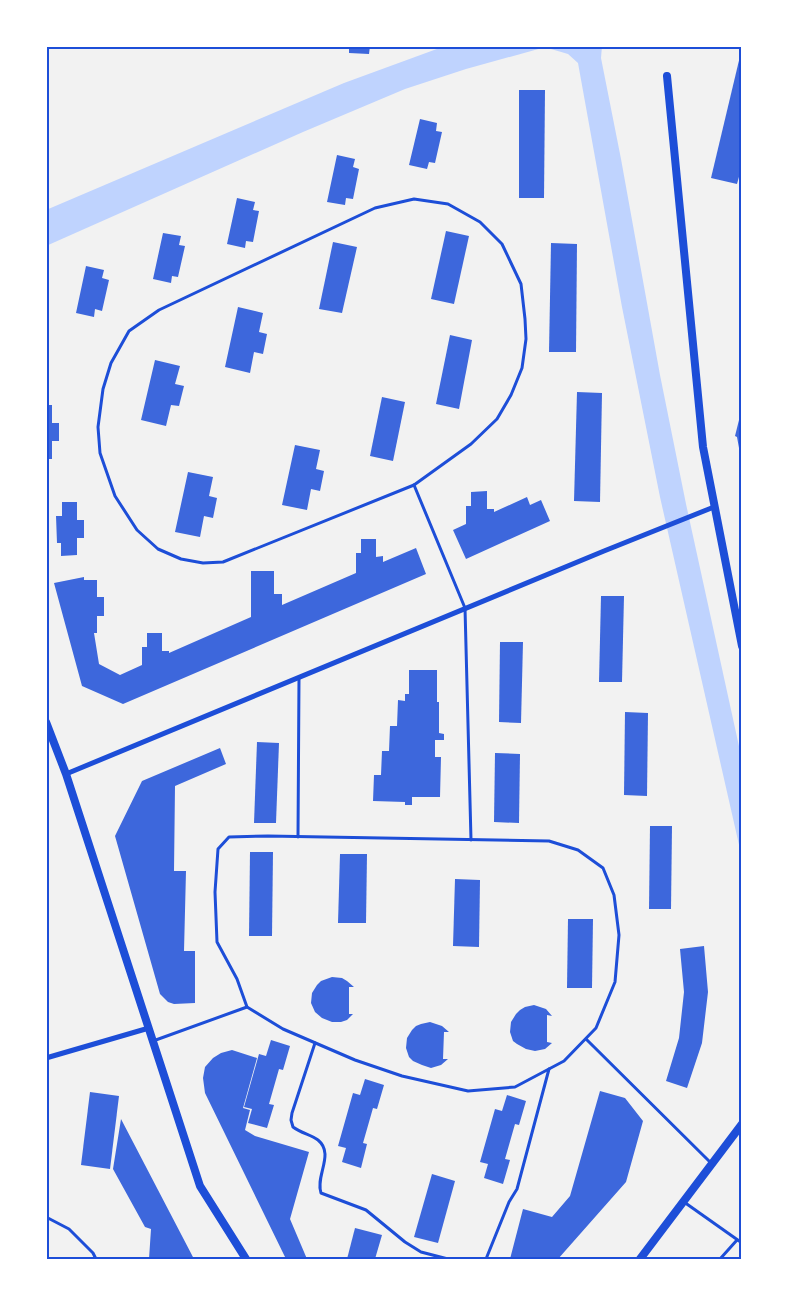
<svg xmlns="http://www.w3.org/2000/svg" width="788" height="1305" font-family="'Source Sans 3',sans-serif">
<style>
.water{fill:#bfd3fe}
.building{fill:#3d67dc}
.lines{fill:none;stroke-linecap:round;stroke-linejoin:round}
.service{stroke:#1d4ed8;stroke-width:3}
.minor{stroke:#1d4ed8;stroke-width:5}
.tertiary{stroke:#1d4ed8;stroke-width:8}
.neatline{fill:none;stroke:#1d4ed8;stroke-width:2}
</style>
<rect width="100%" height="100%" fill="#f2f2f2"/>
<polygon class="water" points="445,46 602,46 601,58 621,159 660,375 686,504 742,760 742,858 660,497 622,307 578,63 568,54 551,49 542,48 466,69 405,89 303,132 46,246 46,210 344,83"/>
<g class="building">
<polygon points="349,46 370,46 369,54 349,53"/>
<polygon points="741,52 742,166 737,184 711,178"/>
<polygon points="519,90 545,90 544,198 519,198"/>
<polygon points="420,119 437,123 436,131 442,132 435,163 429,162 427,169 409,165"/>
<polygon points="337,155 355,159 353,167 359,169 353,199 346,198 345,205 327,202"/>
<polygon points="237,198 255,202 253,210 259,211 253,242 246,241 245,248 227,244"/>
<polygon points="446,231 469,236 454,304 431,299"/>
<polygon points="163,233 181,236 179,245 185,246 178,277 172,276 171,283 153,279"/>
<polygon points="333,242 357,247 342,313 319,309"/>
<polygon points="551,243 577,244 576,352 549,352"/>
<polygon points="86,266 104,270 102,278 109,280 102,311 95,309 94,317 76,313"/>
<polygon points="238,307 263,313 259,332 267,334 263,354 254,352 250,373 225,367"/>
<polygon points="450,335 472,340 459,409 436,404"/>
<polygon points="155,360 180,366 175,384 184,386 179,406 171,405 166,426 141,420"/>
<polygon points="577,392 602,393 600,502 574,501"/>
<polygon points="382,397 405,402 393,461 370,456"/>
<polygon points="46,405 52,405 52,423 59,423 59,441 52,441 52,459 46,459"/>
<polygon points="741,412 742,459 741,459 737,437 735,436"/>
<polygon points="295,445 320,450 316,469 324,471 320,491 311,489 307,510 282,505"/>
<polygon points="188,472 213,477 209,496 217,498 213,518 204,516 200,537 175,532"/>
<polygon points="487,491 487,509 494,509 494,512 527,497 530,505 541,500 550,521 466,559 453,530 466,524 466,506 471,506 471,492"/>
<polygon points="62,502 77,502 77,520 84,520 84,538 77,538 77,555 61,556 61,543 57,543 56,516 62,516"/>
<polygon points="361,539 376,539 376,557 383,556 383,562 416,548 426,574 123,704 82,686 54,583 84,577 84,580 97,580 97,597 104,597 104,616 97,616 97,633 94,633 99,664 120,675 142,665 142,647 147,647 147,633 162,633 162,651 169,651 169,653 251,617 251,571 274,571 274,594 282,594 282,605 356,573 356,553 361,553"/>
<polygon points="601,596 624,596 622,682 599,682"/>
<polygon points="500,642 523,642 521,723 499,722"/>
<polygon points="409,670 437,670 437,702 439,702 439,733 444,734 444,740 435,740 435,757 441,757 440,797 412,797 412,805 405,805 405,802 373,801 374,775 381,775 382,751 389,751 390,726 397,726 398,700 405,701 405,694 409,694"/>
<polygon points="625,712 648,713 647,796 624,795"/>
<polygon points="257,742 279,743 276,823 254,823"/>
<polygon points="220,748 226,764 175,786 174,871 186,871 184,951 195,951 195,1003 174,1004 168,1002 160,994 115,836 142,781"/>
<polygon points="495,753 520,754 519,823 494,822"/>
<polygon points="650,826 672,826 671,909 649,909"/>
<polygon points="250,852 273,852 272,936 249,936"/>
<polygon points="340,854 367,854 366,923 338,923"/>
<polygon points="455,879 480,880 479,947 453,946"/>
<polygon points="568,919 593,919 592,988 567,988"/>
<polygon points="704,946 708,992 702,1043 687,1088 666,1081 679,1038 684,992 680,949"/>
<polygon points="332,977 342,978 347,981 354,987 349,987 349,1014 353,1014 347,1020 341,1022 332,1022 322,1018 315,1012 311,1003 312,993 317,985 321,981"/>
<polygon points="534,1005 546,1009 552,1016 547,1015 547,1042 552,1043 545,1049 535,1051 526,1049 517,1044 513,1041 510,1032 511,1022 516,1014 520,1010 525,1007"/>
<polygon points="430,1022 442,1026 449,1032 444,1032 443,1059 448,1059 441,1065 431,1068 422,1065 413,1061 409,1057 406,1048 407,1038 412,1030 416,1026 421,1024"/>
<polygon points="271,1040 290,1046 283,1070 279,1069 269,1104 274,1105 267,1128 248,1123 252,1109 244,1107 259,1054 266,1056"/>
<polygon points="232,1050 257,1058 243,1108 250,1110 245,1130 255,1136 309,1152 290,1219 307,1259 286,1259 205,1093 203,1078 205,1067 213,1058 221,1053"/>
<polygon points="365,1079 384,1085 377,1109 373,1108 363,1143 367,1144 361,1168 342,1162 346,1148 338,1146 353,1093 360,1095"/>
<polygon points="600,1091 625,1098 643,1121 626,1182 558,1259 510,1259 523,1209 552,1217 570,1196"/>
<polygon points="90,1092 119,1096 110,1169 81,1165"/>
<polygon points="507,1095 526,1101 519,1125 515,1124 505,1159 510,1160 503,1184 484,1178 488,1164 480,1162 495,1109 502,1111"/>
<polygon points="121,1119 194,1259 149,1259 151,1229 145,1227 113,1169"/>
<polygon points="432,1174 455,1181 438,1243 414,1237"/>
<polygon points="355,1228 382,1235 375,1259 347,1259"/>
</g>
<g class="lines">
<g class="service">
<polygon points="414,199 448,204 480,222 502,244 521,284 525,319 526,339 522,368 511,395 497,419 471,444 414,485 223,562 203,563 181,559 158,549 137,530 115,496 100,453 98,427 103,389 111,363 129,331 159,310 375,208"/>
<polyline points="414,485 465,608 471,840"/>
<polygon points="268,836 549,841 578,850 603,868 614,895 619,935 615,982 596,1028 564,1061 515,1087 468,1091 402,1076 355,1060 283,1029 247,1007 237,979 217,942 215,892 218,849 229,837"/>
<polyline points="298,837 299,678"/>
<polyline points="586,1039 711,1163"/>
<polyline points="153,1041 247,1007"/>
<path d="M 315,1043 L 292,1113 L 291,1120 L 293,1127 C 301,1133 311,1135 318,1140 C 335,1154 315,1176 321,1193 L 366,1210 L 405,1242 L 421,1252 L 448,1259"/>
<polyline points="684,1202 742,1243"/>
<polyline points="46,1217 69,1229 93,1253 96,1259"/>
<polyline points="486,1259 509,1202 517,1189 549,1069"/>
<polyline points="720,1259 737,1240"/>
</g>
<g class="minor">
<polyline points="66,774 604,551 714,507"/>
<polyline points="46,1058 149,1028"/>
</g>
<g class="tertiary">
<polyline points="667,76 703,447 742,646"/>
<polyline points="46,722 66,774 200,1186 246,1259"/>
<polyline points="640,1259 742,1124"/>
</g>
</g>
<rect width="788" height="1305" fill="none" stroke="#ffffff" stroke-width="95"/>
<rect x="48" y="48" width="692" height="1210" class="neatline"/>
</svg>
